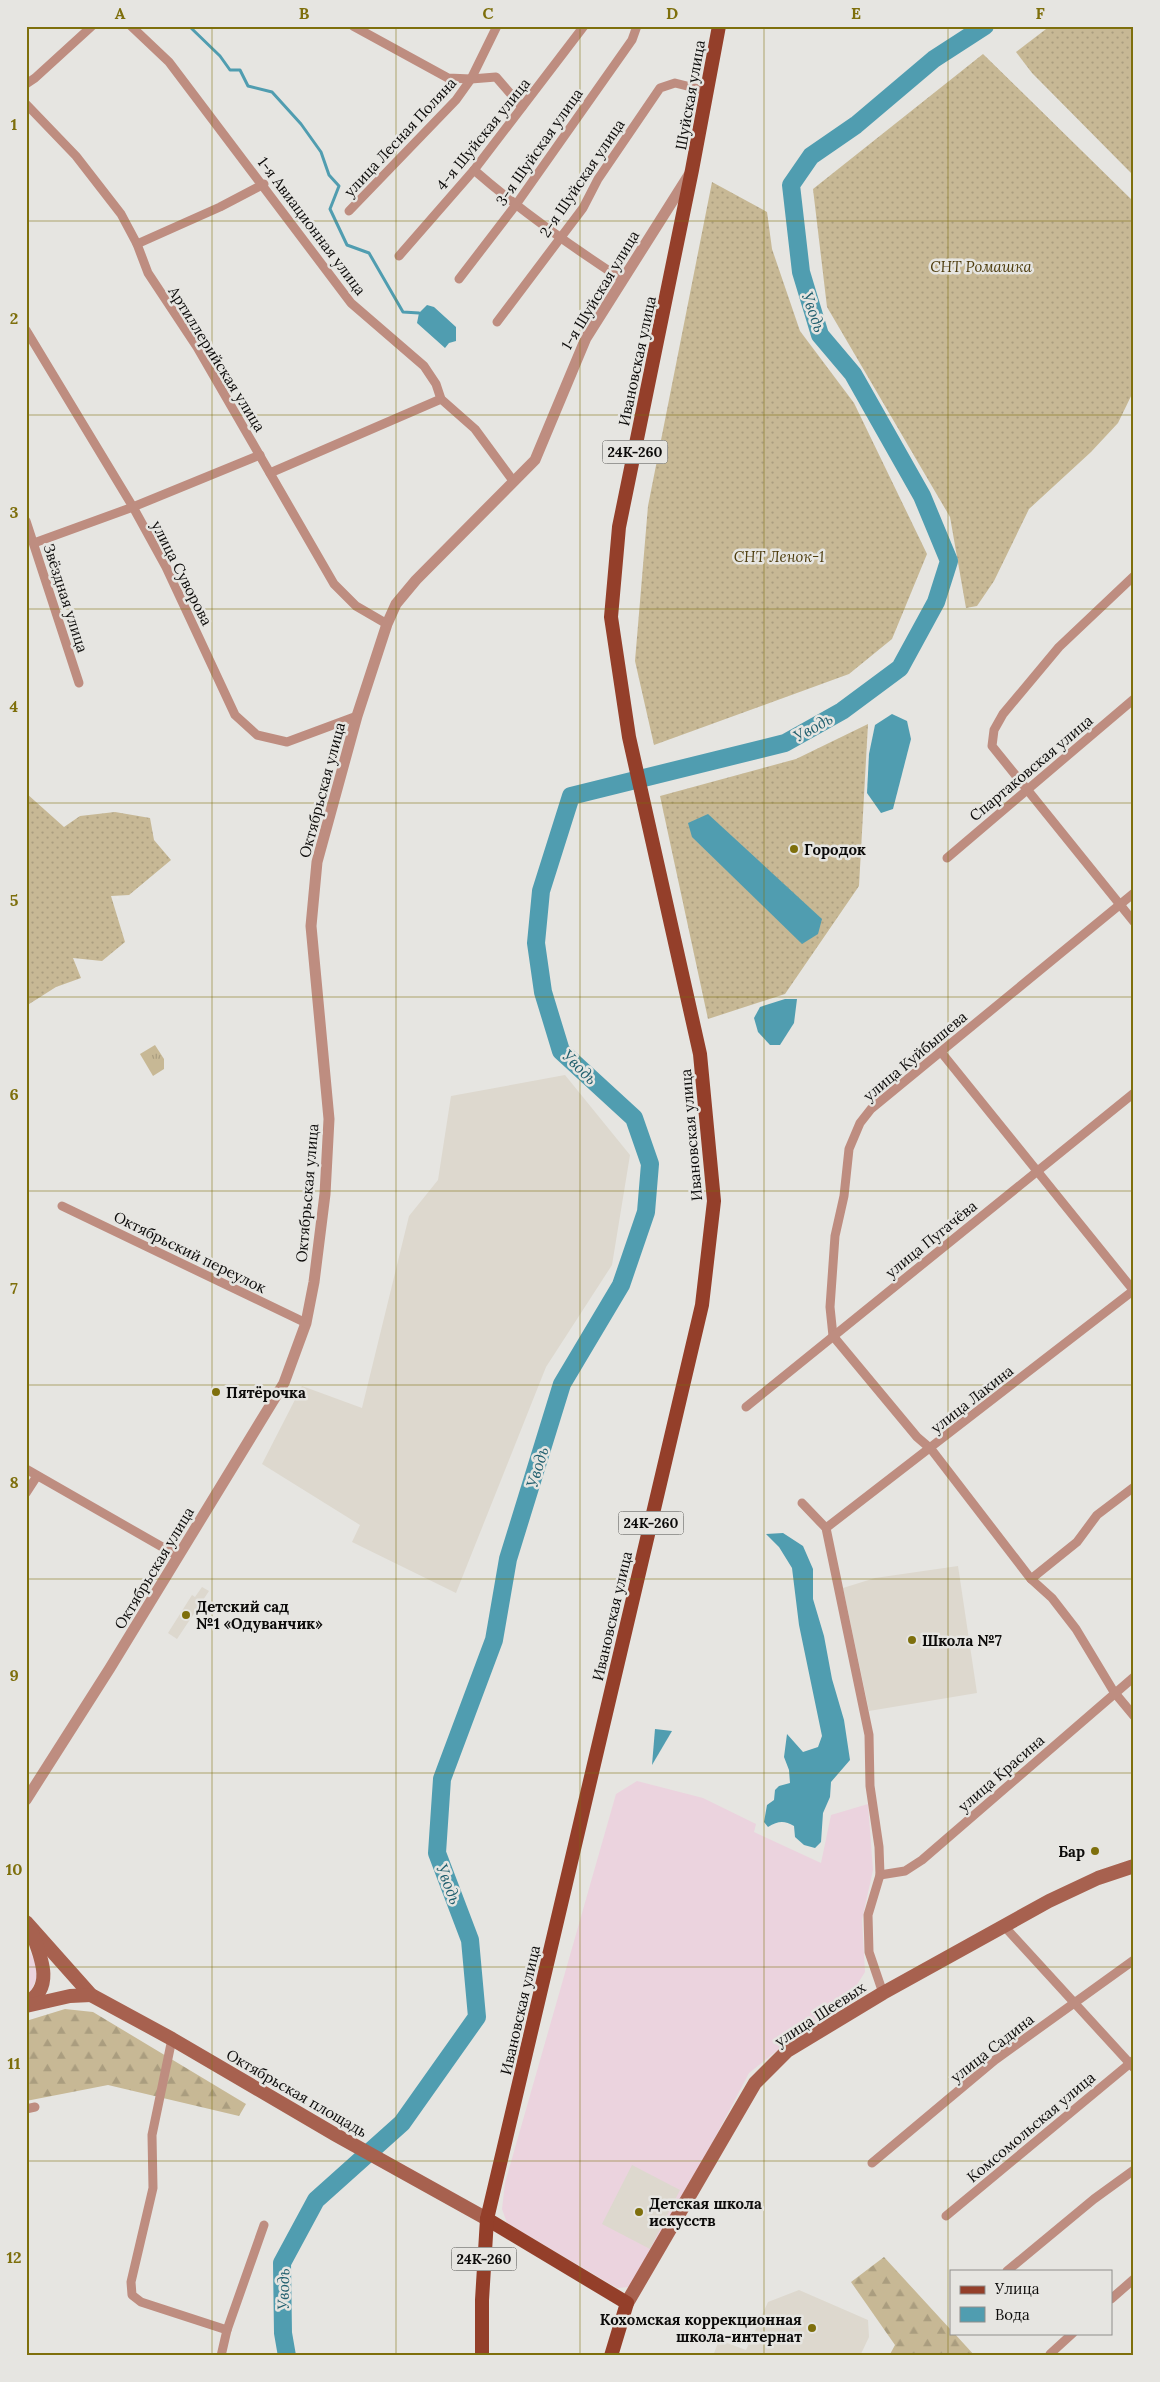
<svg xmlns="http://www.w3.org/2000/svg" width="1160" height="2382" font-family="Lora,serif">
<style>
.commercial{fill:#ebd3de}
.built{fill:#ddd8ce}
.forest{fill:url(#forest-firs)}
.park{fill:url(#park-tufts)}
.garden{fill:url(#garden-dots)}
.water{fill:#509db0}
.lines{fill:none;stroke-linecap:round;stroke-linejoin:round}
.stream{stroke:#509db0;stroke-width:3}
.river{stroke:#509db0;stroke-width:18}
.minor{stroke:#be8d80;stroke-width:9}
.tertiary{stroke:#be8d80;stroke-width:11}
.secondary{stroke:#a7614f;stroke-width:14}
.primary{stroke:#943f2a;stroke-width:14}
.grid{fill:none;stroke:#7e6f0c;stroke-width:1;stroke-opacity:0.55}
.poi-dot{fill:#7e6f0c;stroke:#e6e5e1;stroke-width:2}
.labels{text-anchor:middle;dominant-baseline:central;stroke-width:5;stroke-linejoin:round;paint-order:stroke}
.shield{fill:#e6e5e1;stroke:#4d4c4a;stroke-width:1}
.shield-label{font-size:14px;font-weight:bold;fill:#0c0b0a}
.street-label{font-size:15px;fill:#0c0b0a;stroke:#e6e5e1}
.park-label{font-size:15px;font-style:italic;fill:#4c3b0c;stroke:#e6e5e1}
.poi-label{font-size:15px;font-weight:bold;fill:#0c0b0a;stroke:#e6e5e1;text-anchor:start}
.water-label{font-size:16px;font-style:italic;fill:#215f6e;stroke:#e6e5e1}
.neatline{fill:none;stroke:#7e6f0c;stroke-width:2}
.grid-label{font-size:16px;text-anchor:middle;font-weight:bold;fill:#7e6f0c}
</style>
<defs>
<pattern id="forest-firs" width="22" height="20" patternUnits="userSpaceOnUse" patternTransform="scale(1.25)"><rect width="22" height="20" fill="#c7b895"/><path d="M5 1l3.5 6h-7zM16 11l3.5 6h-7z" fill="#aa9d7f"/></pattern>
<pattern id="park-tufts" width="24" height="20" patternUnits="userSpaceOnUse" patternTransform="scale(1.25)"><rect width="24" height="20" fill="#c7b895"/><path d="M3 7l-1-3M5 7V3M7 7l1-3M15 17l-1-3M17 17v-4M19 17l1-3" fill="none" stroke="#aa9d7f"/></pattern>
<pattern id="garden-dots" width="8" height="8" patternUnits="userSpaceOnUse" patternTransform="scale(1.25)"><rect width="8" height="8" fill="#c7b895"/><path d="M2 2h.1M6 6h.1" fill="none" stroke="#aa9d7f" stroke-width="1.8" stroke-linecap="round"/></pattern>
</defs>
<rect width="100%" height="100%" fill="#e6e5e1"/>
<g class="commercial">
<polygon points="637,1781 703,1798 756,1824 754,1832 821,1863 831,1815 868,1804 873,1870 862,1920 865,1972 843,2007 784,2045 749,2073 699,2168 630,2287 617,2288 507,2223 502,2209 505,2183 616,1794"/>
<polygon points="26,1944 36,1964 37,1978 26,2000"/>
</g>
<g class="built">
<polygon points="565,1075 630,1155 612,1265 546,1367 456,1593 352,1542 360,1525 262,1464 302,1386 362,1408 409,1216 438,1180 451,1096"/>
<polygon points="958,1566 977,1693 869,1711 843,1588 875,1578"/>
<polygon points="202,1587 209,1591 177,1639 168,1633 192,1595 195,1597"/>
<polygon points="632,2165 680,2190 650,2249 602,2224"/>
<polygon points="799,2290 868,2320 869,2337 860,2356 713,2356 719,2340 746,2350 768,2302"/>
</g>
<g class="forest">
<polygon points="65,2009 93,2012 246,2104 239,2116 108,2085 26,2101 26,2021"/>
<polygon points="884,2257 951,2330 951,2333 954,2333 975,2356 889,2356 895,2345 851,2282"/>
</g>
<polygon class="park" points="155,1045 164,1059 164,1069 153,1076 140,1054"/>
<g class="garden">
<polygon points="1050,26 1134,26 1134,176 1032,73 1016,52"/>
<polygon points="983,54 1134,202 1134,390 1118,423 1091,452 1029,509 994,581 977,606 966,608 950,517 827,307 813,189"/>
<polygon points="712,182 767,212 772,249 800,331 854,403 927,554 892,639 849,674 654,745 635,661 648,506"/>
<polygon points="868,724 859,886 785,994 708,1019 660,796 796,759"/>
<polygon points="26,793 64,827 80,816 115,812 150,818 154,840 171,860 129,895 111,896 125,942 102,961 73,958 81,978 56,987 26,1006"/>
</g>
<g class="water">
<polygon points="427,305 434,307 456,327 456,341 449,343 445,348 417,323 419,313"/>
<polygon points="892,714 907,721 911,739 893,809 881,813 867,793 869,754 875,725"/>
<polygon points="708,814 822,919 818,934 802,944 692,837 688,823"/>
<polygon points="785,999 797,999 794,1023 780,1045 770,1045 758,1032 754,1018 760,1007"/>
<path d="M 783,1533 L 803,1546 L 813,1569 L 813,1599 L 824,1636 L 832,1679 L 844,1720 L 850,1760 L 831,1782 L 830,1797 L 823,1813 L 821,1842 L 815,1848 L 804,1845 L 795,1837 L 794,1826 C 784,1820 778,1821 768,1827 L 764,1822 L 767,1805 L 774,1800 L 775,1790 L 779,1786 L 790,1783 L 789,1770 L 784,1757 L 787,1734 L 803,1752 L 818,1747 L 822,1736 L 799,1625 L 792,1568 L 779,1547 L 766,1534 Z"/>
<polygon points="655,1729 672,1731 652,1765"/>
</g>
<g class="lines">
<polyline class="stream" points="189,26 220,56 230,70 240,70 248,86 272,92 301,124 321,152 329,175 339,186 330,209 347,245 369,253 403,312 419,313"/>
<polyline class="river" points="287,2356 283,2333 282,2263 316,2200 402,2123 477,2017 470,1940 437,1853 442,1779 494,1640 508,1559 562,1384 621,1285 646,1212 650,1164 634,1118 561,1051 543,992 536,943 541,891 571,796 785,743 842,711 900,668 936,602 949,561 922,496 853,374 820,335 801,272 791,185 811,156 856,125 934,59 985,26"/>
<g class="minor">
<polyline points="131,26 169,62 351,303 424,366 436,384 441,399 475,429 514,482"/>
<polyline points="353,26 448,78 471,79 496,77 522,107"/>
<polyline points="26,84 35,78 92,26"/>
<polyline points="26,104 76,156 121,214 137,244 148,273 197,347 334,584 356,606 387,624"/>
<path d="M 474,170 C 522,212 569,245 623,280"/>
<polyline points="349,211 456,100 471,79 497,26"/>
<polyline points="137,244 220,207 264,184"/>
<polyline points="399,256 474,170 584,26"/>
<polyline points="459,279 515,206 632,40 637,26"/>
<polyline points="497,322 583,208 598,179 660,88 675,83 707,91"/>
<polyline points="26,330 133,507 166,567 235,715 257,735 287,742 357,716"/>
<polyline points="270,473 441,399"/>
<polyline points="26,521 79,683"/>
<polyline points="34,543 133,507 260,455"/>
<polyline points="1134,576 1059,647 1003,714 994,730 992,746 1134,922"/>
<polyline points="947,858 1134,699"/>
<polyline points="1134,893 871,1109 860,1123 849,1149 844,1196 835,1236 830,1307 833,1336 917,1437 931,1449 1031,1579 1052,1598 1076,1629 1114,1692 1134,1716"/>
<polyline points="941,1052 1134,1291"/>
<polyline points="62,1206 306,1323"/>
<polyline points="746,1407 1134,1093"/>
<polyline points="26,1469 178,1556"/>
<polyline points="26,1493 37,1476"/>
<polyline points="802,1503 826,1528 869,1735 870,1786 879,1847 880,1875 868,1915 869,1952 883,1993"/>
<polyline points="826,1528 1134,1290"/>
<polyline points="1031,1579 1077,1542 1097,1515 1134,1487"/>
<polyline points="880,1875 905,1871 922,1860 1134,1677"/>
<polyline points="1004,1926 1134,2068"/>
<polyline points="172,2039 152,2135 153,2188 131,2282 132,2295 141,2302 227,2330"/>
<polyline points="26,2109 35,2107"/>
<polyline points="872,2163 995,2060 1134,1960"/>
<polyline points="946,2216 1134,2060"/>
<polyline points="1007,2271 1094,2199 1134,2170"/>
<polyline points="1111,2299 1134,2279"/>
<polyline points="1050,2354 1073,2333"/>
<polyline points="221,2356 227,2330 264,2225"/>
</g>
<polyline class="tertiary" points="26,1800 110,1668 284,1383 306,1323 314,1282 325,1194 329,1119 311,926 317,862 357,716 387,624 396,604 416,580 535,460 586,338 689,175"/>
<g class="secondary">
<polyline points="26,1922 91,1995 172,2039 336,2135 487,2219"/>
<path d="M 26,2003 C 55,1988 41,1957 32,1933"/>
<polyline points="26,2006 70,1996 91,1995"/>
<polyline points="627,2303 755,2083 787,2051 883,1993 1049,1901 1098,1878 1134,1866"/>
</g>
<g class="primary">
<polyline points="487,2219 627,2303 611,2356"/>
<polyline points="482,2356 482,2300 487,2219 702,1305 714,1201 700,1054 629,737 611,617 619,527 692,170 719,26"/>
</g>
</g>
<path class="grid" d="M 212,26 L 212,2356M 396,26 L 396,2356M 580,26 L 580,2356M 764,26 L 764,2356M 948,26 L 948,2356M 26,221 L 1134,221M 26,415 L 1134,415M 26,609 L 1134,609M 26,803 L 1134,803M 26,997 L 1134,997M 26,1191 L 1134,1191M 26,1385 L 1134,1385M 26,1579 L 1134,1579M 26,1773 L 1134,1773M 26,1967 L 1134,1967M 26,2161 L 1134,2161"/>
<g class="poi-dot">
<circle cx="794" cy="849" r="5"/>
<circle cx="216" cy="1392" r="5"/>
<circle cx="186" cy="1615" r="5"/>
<circle cx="912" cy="1640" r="5"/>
<circle cx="1095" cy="1851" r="5"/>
<circle cx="639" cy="2212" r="5"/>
<circle cx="812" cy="2328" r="5"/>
</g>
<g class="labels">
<g class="shield">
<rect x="602.5" y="440.5" width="65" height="23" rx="4"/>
<rect x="618.5" y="1511.5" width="65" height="23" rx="4"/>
<rect x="451.5" y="2247.5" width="65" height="23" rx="4"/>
</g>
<g class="shield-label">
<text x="635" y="452">24К-260</text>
<text x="651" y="1523">24К-260</text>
<text x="484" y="2259">24К-260</text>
</g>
<g class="street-label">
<text transform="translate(690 95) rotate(-80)">Шуйская улица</text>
<text transform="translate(483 134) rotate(-51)">4-я Шуйская улица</text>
<text transform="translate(400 137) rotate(-47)">улица Лесная Поляна</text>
<text transform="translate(539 147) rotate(-55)">3-я Шуйская улица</text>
<text transform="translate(582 178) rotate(-56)">2-я Шуйская улица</text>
<text transform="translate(312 226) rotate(53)">1-я Авиационная улица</text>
<text transform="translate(600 290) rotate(-59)">1-я Шуйская улица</text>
<text transform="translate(217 359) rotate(58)">Артиллерийская улица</text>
<text transform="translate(637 361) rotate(-78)">Ивановская улица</text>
<text transform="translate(182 573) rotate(63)">улица Суворова</text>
<text transform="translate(66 598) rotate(72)">Звёздная улица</text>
<text transform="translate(1031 768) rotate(-40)">Спартаковская улица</text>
<text transform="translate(322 790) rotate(-75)">Октябрьская улица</text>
<text transform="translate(915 1056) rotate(-40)">улица Куйбышева</text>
<text transform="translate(691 1135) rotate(-95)">Ивановская улица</text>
<text transform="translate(307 1193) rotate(-85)">Октябрьская улица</text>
<text transform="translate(931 1239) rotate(-39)">улица Пугачёва</text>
<text transform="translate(190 1252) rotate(26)">Октябрьский переулок</text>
<text transform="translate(972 1399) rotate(-38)">улица Лакина</text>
<text transform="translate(154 1568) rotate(-59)">Октябрьская улица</text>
<text transform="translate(612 1616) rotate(-77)">Ивановская улица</text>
<text transform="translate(1001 1773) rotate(-41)">улица Красина</text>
<text transform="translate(520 2010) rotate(-77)">Ивановская улица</text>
<text transform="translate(820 2014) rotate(-33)">улица Шеевых</text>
<text transform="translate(992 2048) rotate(-38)">улица Садина</text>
<text transform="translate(297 2093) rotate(30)">Октябрьская площадь</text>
<text transform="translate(1031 2127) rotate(-40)">Комсомольская улица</text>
</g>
<g class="park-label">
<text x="981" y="266">СНТ Ромашка</text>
<text x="779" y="556">СНТ Ленок-1</text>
</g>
<g class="poi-label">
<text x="804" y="849">Городок</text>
<text x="226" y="1392">Пятёрочка</text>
<text x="196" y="1606">Детский сад<tspan x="196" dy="17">№1 «Одуванчик»</tspan></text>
<text x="922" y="1640">Школа №7</text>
<text x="1085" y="1851" text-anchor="end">Бар</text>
<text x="649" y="2203">Детская школа<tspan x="649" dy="17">искусств</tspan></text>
<text x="802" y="2319" text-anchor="end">Кохомская коррекционная<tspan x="802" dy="17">школа-интернат</tspan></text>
</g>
<g class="water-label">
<text transform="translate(814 312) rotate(71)">Уводь</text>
<text transform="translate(813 727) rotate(-29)">Уводь</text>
<text transform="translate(580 1067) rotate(45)">Уводь</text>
<text transform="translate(537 1467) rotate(-73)">Уводь</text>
<text transform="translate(449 1884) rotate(69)">Уводь</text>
<text transform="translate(283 2289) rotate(-89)">Уводь</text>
</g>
</g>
<rect width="1160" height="2382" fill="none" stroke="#e6e5e1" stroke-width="55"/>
<rect x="950" y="2270" width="162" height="65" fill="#e6e5e1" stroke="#8f8e8b"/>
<rect x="960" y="2286" width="25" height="8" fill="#943f2a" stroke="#8f8e8b"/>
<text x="995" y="2294" font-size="15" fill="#0c0b0a">Улица</text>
<rect x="960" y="2307" width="25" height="15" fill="#509db0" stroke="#8f8e8b"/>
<text x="995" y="2320" font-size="15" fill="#0c0b0a">Вода</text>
<rect x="28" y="28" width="1104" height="2326" class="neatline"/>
<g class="grid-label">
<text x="120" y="19">A</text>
<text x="304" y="19">B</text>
<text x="488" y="19">C</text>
<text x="672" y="19">D</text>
<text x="856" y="19">E</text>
<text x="1040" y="19">F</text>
<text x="14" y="130">1</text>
<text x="14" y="324">2</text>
<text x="14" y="518">3</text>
<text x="14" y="712">4</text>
<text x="14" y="906">5</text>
<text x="14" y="1100">6</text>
<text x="14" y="1294">7</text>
<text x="14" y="1488">8</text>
<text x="14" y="1681">9</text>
<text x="14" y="1875">10</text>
<text x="14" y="2069">11</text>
<text x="14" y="2263">12</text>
</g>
</svg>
